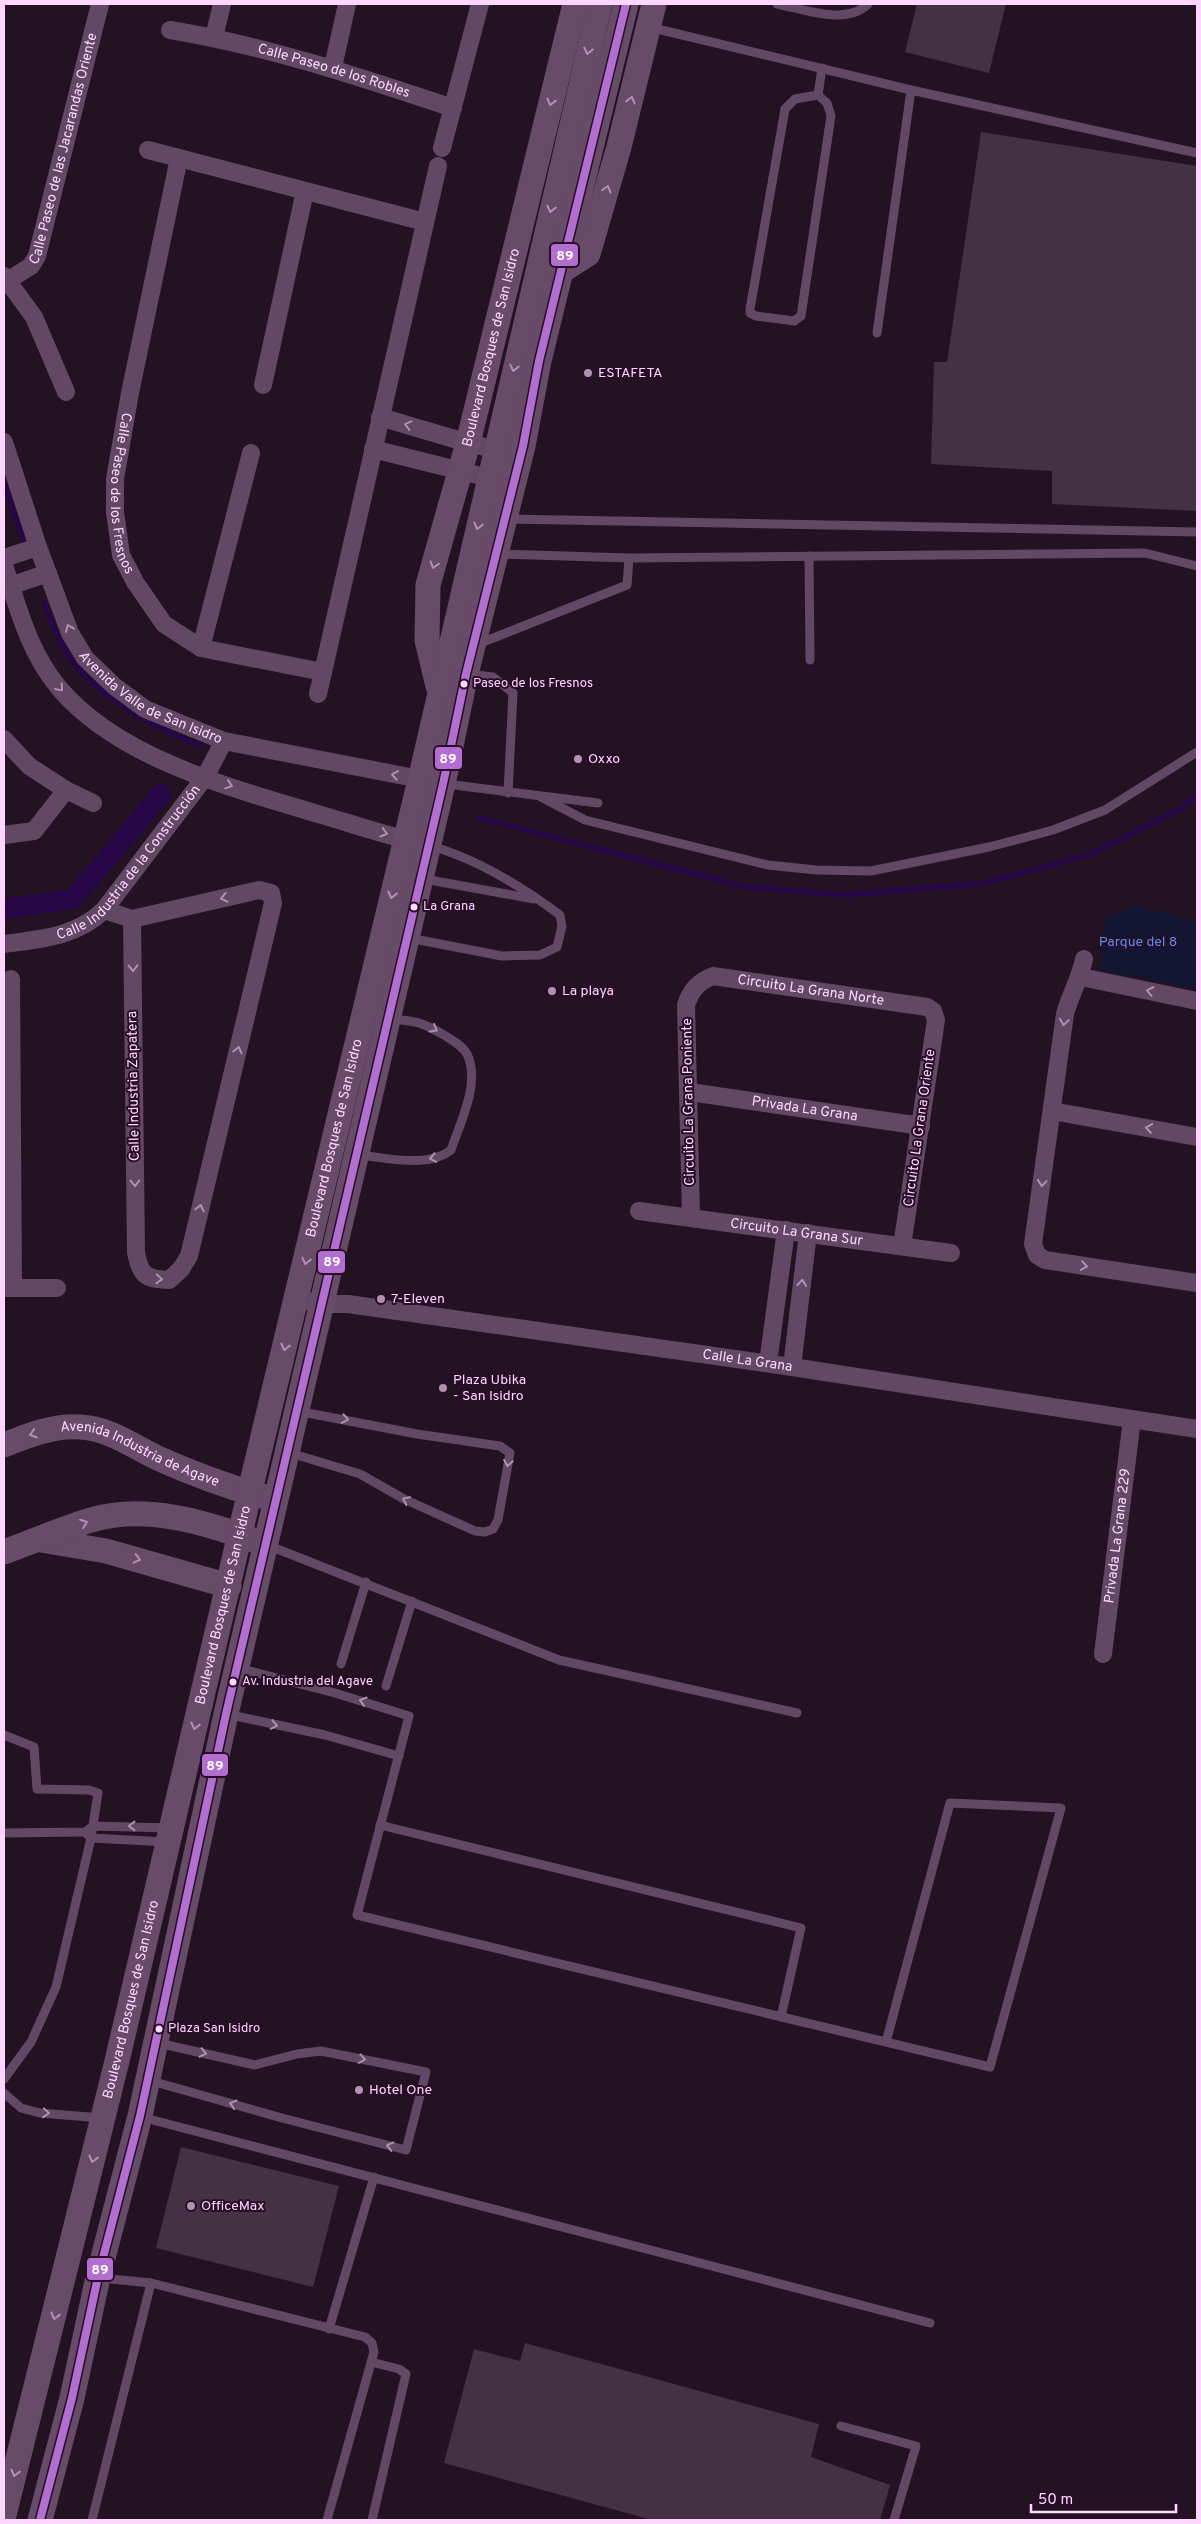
<svg xmlns="http://www.w3.org/2000/svg" width="1201" height="2524" font-family="Overpass,sans-serif">
<style>
.green{fill:#131632}
.lines{fill:none;stroke-linecap:round;stroke-linejoin:round}
.stream{stroke:#270647;stroke-width:5.5}
.canal{stroke:#270647;stroke-width:20}
.building{fill:#453144}
.lane{stroke:#624864;stroke-width:9}
.street{stroke:#624864;stroke-width:18}
.secondary{stroke:#674b69;stroke-width:25}
.bus-1-casing{stroke:#290d28;stroke-width:11}
.bus-1{stroke:#b36fd0;stroke-width:8}
.oneway{stroke:#b290b4}
.oneway2{stroke:#b08fb2}
.poi-dot{fill:#b192b2;stroke:#290d28;stroke-width:2}
.bus-dot{fill:#fed6ff;stroke:#290d28;stroke-width:2}
.labels{text-anchor:middle;dominant-baseline:central;stroke-width:4;stroke-linejoin:round;paint-order:stroke}
.bus-label{font-size:13px;fill:#fed6ff;stroke:#290d28;text-anchor:start}
.street-label{font-size:14px;fill:#fed6ff;stroke:#290d28}
.poi-label{font-size:14px;fill:#fed6ff;stroke:#290d28;text-anchor:start}
.park-label{font-size:14px;fill:#5590ec;stroke:#290d28}
.line-badge{stroke:#290d28;stroke-width:2}
.badge-label{font-size:14px;text-anchor:middle;font-weight:bold;fill:#fff}
</style>
<rect width="100%" height="100%" fill="#231322"/>
<polygon class="green" points="1134,905 1197,922 1197,989 1101,970 1105,918"/>
<g class="lines">
<g class="stream">
<polyline points="4,483 25,545"/>
<path d="M 44,603 C 52,623 59,645 73,662 C 104,701 156,728 201,746"/>
<polyline points="479,818 746,887 844,895 985,883 1091,854 1184,807 1197,795"/>
</g>
<polyline class="canal" points="4,909 73,899 161,794"/>
</g>
<g class="building">
<polygon points="917,4 1006,4 989,73 905,52"/>
<polygon points="981,132 1197,166 1197,511 1052,504 1052,471 931,464 934,362 947,362"/>
<polygon points="181,2147 339,2186 313,2287 156,2248"/>
<polygon points="525,2343 819,2424 811,2457 890,2485 880,2520 652,2520 444,2463 474,2349 520,2361"/>
</g>
<g class="lines">
<g class="lane">
<path d="M 777,4 C 803,9 846,26 868,4"/>
<polyline points="649,27 911,90 1197,153"/>
<polygon points="818,95 827,103 831,116 801,316 794,321 756,316 750,313 750,309 785,109 795,99"/>
<polyline points="818,95 822,68"/>
<polyline points="877,333 911,90"/>
<polyline points="508,519 1197,532"/>
<polyline points="497,554 629,558 1145,553 1197,566"/>
<polyline points="809,556 810,660"/>
<polyline points="478,644 627,585 629,558"/>
<polyline points="467,674 493,677 513,693 508,793"/>
<polyline points="446,784 598,803"/>
<polyline points="539,796 585,820 768,865 816,870 871,871 989,847 1053,830 1105,810 1197,752"/>
<polyline points="424,879 534,899"/>
<path d="M 409,938 L 502,956 L 540,955 L 557,947 L 562,926 L 560,915 C 521,886 477,859 431,846"/>
<path d="M 357,1155 C 385,1157 428,1169 451,1150 C 460,1123 481,1082 467,1054 C 463,1046 452,1040 444,1035 C 421,1022 417,1021 390,1019"/>
<polyline points="290,1453 360,1474 404,1499 475,1531 485,1532 493,1529 498,1520 510,1453 500,1446 417,1434 297,1411"/>
<polyline points="267,1545 559,1660 797,1713"/>
<polyline points="341,1664 366,1582"/>
<polyline points="238,1668 335,1693 409,1716 357,1915 990,2067 1061,1808 950,1803 886,2042"/>
<polyline points="386,1686 412,1601"/>
<polyline points="226,1714 325,1735 399,1756"/>
<polyline points="4,1735 34,1747 37,1789 89,1790 98,1793 91,1838 56,1987 31,2042 4,2079"/>
<polyline points="380,1825 801,1928 781,2017"/>
<polyline points="4,1833 85,1832 93,1826 170,1828"/>
<polyline points="87,1834 91,1838 167,1842"/>
<polyline points="148,2080 282,2118 406,2150 426,2072 321,2051 297,2054 255,2065 158,2043"/>
<polyline points="4,2093 21,2108 40,2113 102,2118"/>
<polyline points="141,2117 930,2323"/>
<polyline points="101,2278 151,2283 365,2337 372,2343 374,2352 327,2520"/>
<polyline points="329,2329 374,2177"/>
<polyline points="371,2362 399,2369 406,2374 372,2520"/>
<polyline points="841,2426 916,2446 894,2520"/>
<polyline points="92,2520 151,2283"/>
</g>
<g class="street">
<path id="s1" d="M 170,30 C 267,46 360,77 453,108"/>
<polyline points="214,37 222,4"/>
<polyline points="333,67 347,4"/>
<polyline points="442,148 480,4"/>
<polyline points="148,150 425,222"/>
<path id="s2" d="M 179,158 L 130,393 L 115,479 L 115,512 L 121,555 L 135,582 L 164,624 L 201,648 L 323,672"/>
<polyline points="4,276 34,317 66,392"/>
<path id="s3" d="M 4,283 L 31,266 L 37,256 L 100,4"/>
<polyline points="263,385 305,191"/>
<polyline points="380,417 468,443 507,452"/>
<path id="s4" d="M 4,442 L 38,547 L 70,633 L 85,658 L 114,686 L 145,709 L 224,741 L 430,781"/>
<polyline points="373,449 501,481"/>
<polyline points="4,558 38,547"/>
<path d="M 4,565 C 18,608 29,652 59,688 C 119,759 232,788 318,814 C 350,823 383,835 416,842"/>
<polyline points="4,588 48,573"/>
<polyline points="201,648 251,453"/>
<polyline points="318,694 438,166"/>
<polyline points="4,739 29,766 66,790 93,803"/>
<polyline points="4,835 34,831 66,790"/>
<path d="M 104,910 L 132,919 L 259,890 L 271,893 L 273,903 L 189,1256 L 181,1269 L 169,1280 C 145,1279 140,1275 136,1252 L 132,919"/>
<path id="s5" d="M 4,944 C 41,939 76,937 104,910 L 205,777 L 224,741"/>
<path d="M 1084,959 C 1080,979 1070,995 1065,1014 L 1033,1244 L 1037,1255 L 1045,1260 L 1197,1283"/>
<polyline points="1081,977 1197,1001"/>
<polyline points="11,979 13,1288"/>
<path id="s6" d="M 690,1092 L 921,1126"/>
<polyline points="1052,1111 1197,1137"/>
<path id="s7" d="M 639,1211 L 951,1253"/>
<path id="s8" d="M 691,1216 L 686,1005 C 691,990 698,982 713,976 L 927,1007 L 933,1011 L 936,1020 L 902,1246"/>
<polyline points="4,1288 57,1288"/>
<path id="s9" d="M 297,1299 L 322,1304 L 348,1304 L 792,1367 L 1197,1429"/>
<polyline points="768,1363 786,1230"/>
<polyline points="792,1367 808,1233"/>
<path id="s10" d="M 1103,1654 L 1132,1419"/>
</g>
<g class="secondary">
<polyline points="560,272 588,254 619,147 654,4"/>
<path id="s11" d="M 438,686 L 427,640 L 428,585 L 468,443 L 575,4"/>
<path id="s12" d="M 4,1445 C 29,1435 54,1425 81,1427 C 112,1429 135,1448 162,1460 C 196,1475 231,1488 266,1497"/>
<polyline points="41,1540 106,1551 229,1586"/>
<path d="M 4,1552 C 32,1542 61,1529 91,1520 C 145,1504 205,1522 256,1541"/>
<path id="s13" d="M 4,2515 L 117,2061 L 253,1478 L 420,780 L 600,4"/>
<polyline points="40,2520 72,2398 98,2277 140,2116 226,1714 443,784 466,674 523,446 539,361 626,4"/>
</g>
<defs>
<polyline id="bus-1" points="40,2520 72,2398 98,2277 140,2116 226,1714 443,784 466,674 523,446 539,361 626,4"/>
</defs>
<use href="#bus-1" class="bus-1-casing"/>
<use href="#bus-1" class="bus-1"/>
</g>
<defs><path id="oneway-chevron" d="M-2-3.5L2.5 0L-2 3.5" fill="none" stroke-width="1.6" stroke-linecap="round" stroke-linejoin="round" transform="scale(1.25)"/></defs>
<g class="oneway">
<use href="#oneway-chevron" transform="translate(588 51) rotate(103)"/>
<use href="#oneway-chevron" transform="translate(631 100) rotate(-76)"/>
<use href="#oneway-chevron" transform="translate(551 102) rotate(104)"/>
<use href="#oneway-chevron" transform="translate(607 189) rotate(-74)"/>
<use href="#oneway-chevron" transform="translate(551 209) rotate(103)"/>
<use href="#oneway-chevron" transform="translate(514 368) rotate(103)"/>
<use href="#oneway-chevron" transform="translate(478 526) rotate(103)"/>
<use href="#oneway-chevron" transform="translate(434 565) rotate(106)"/>
<use href="#oneway-chevron" transform="translate(392 895) rotate(103)"/>
<use href="#oneway-chevron" transform="translate(306 1261) rotate(103)"/>
<use href="#oneway-chevron" transform="translate(285 1347) rotate(104)"/>
<use href="#oneway-chevron" transform="translate(33 1434) rotate(163)"/>
<use href="#oneway-chevron" transform="translate(84 1523) rotate(-20)"/>
<use href="#oneway-chevron" transform="translate(137 1559) rotate(14)"/>
<use href="#oneway-chevron" transform="translate(195 1726) rotate(104)"/>
<use href="#oneway-chevron" transform="translate(93 2159) rotate(104)"/>
<use href="#oneway-chevron" transform="translate(55 2316) rotate(104)"/>
<use href="#oneway-chevron" transform="translate(15 2473) rotate(104)"/>
</g>
<g class="oneway2">
<use href="#oneway-chevron" transform="translate(408 425) rotate(-165)"/>
<use href="#oneway-chevron" transform="translate(69 628) rotate(-113)"/>
<use href="#oneway-chevron" transform="translate(60 688) rotate(49)"/>
<use href="#oneway-chevron" transform="translate(395 775) rotate(-169)"/>
<use href="#oneway-chevron" transform="translate(229 785) rotate(18)"/>
<use href="#oneway-chevron" transform="translate(384 833) rotate(17)"/>
<use href="#oneway-chevron" transform="translate(224 898) rotate(167)"/>
<use href="#oneway-chevron" transform="translate(133 968) rotate(89)"/>
<use href="#oneway-chevron" transform="translate(1150 991) rotate(-168)"/>
<use href="#oneway-chevron" transform="translate(1064 1022) rotate(98)"/>
<use href="#oneway-chevron" transform="translate(434 1029) rotate(30)"/>
<use href="#oneway-chevron" transform="translate(238 1050) rotate(-77)"/>
<use href="#oneway-chevron" transform="translate(1149 1128) rotate(-170)"/>
<use href="#oneway-chevron" transform="translate(433 1158) rotate(169)"/>
<use href="#oneway-chevron" transform="translate(135 1183) rotate(89)"/>
<use href="#oneway-chevron" transform="translate(1042 1183) rotate(98)"/>
<use href="#oneway-chevron" transform="translate(200 1208) rotate(-77)"/>
<use href="#oneway-chevron" transform="translate(1084 1266) rotate(9)"/>
<use href="#oneway-chevron" transform="translate(159 1279) rotate(3)"/>
<use href="#oneway-chevron" transform="translate(802 1283) rotate(-84)"/>
<use href="#oneway-chevron" transform="translate(345 1419) rotate(10)"/>
<use href="#oneway-chevron" transform="translate(508 1463) rotate(100)"/>
<use href="#oneway-chevron" transform="translate(406 1500) rotate(-154)"/>
<use href="#oneway-chevron" transform="translate(363 1701) rotate(-163)"/>
<use href="#oneway-chevron" transform="translate(274 1725) rotate(11)"/>
<use href="#oneway-chevron" transform="translate(132 1826) rotate(-180)"/>
<use href="#oneway-chevron" transform="translate(203 2053) rotate(13)"/>
<use href="#oneway-chevron" transform="translate(362 2059) rotate(11)"/>
<use href="#oneway-chevron" transform="translate(233 2104) rotate(-163)"/>
<use href="#oneway-chevron" transform="translate(46 2113) rotate(5)"/>
<use href="#oneway-chevron" transform="translate(390 2146) rotate(-166)"/>
</g>
<g class="poi-dot">
<circle cx="588" cy="373" r="5"/>
<circle cx="578" cy="759" r="5"/>
<circle cx="552" cy="991" r="5"/>
<circle cx="381" cy="1299" r="5"/>
<circle cx="443" cy="1388" r="5"/>
<circle cx="359" cy="2090" r="5"/>
<circle cx="191" cy="2206" r="5"/>
</g>
<g class="bus-dot">
<circle cx="464" cy="684" r="4.5"/>
<circle cx="414" cy="907" r="4.5"/>
<circle cx="233" cy="1682" r="4.5"/>
<circle cx="159" cy="2029" r="4.5"/>
</g>
<g class="labels">
<g class="bus-label">
<text x="473" y="684">Paseo de los Fresnos</text>
<text x="423" y="907">La Grana</text>
<text x="242" y="1682">Av. Industria del Agave</text>
<text x="168" y="2029">Plaza San Isidro</text>
</g>
<g class="street-label">
<text stroke="none"><textPath href="#s1" startOffset="169">Calle Paseo de los Robles</textPath></text>
<text stroke="none"><textPath href="#s3" startOffset="154">Calle Paseo de las Jacarandas Oriente</textPath></text>
<text stroke="none"><textPath href="#s11" startOffset="348">Boulevard Bosques de San Isidro</textPath></text>
<text stroke="none"><textPath href="#s2" startOffset="342">Calle Paseo de los Fresnos</textPath></text>
<text stroke="none"><textPath href="#s4" startOffset="309">Avenida Valle de San Isidro</textPath></text>
<text stroke="none"><textPath href="#s5" startOffset="158">Calle Industria de la Construcción</textPath></text>
<text stroke="none"><textPath href="#s8" startOffset="351">Circuito La Grana Norte</textPath></text>
<text transform="translate(134 1086) rotate(-91)">Calle Industria Zapatera</text>
<text transform="translate(689 1102) rotate(-91)">Circuito La Grana Poniente</text>
<text stroke="none"><textPath href="#s6" startOffset="116">Privada La Grana</textPath></text>
<text transform="translate(920 1128) rotate(-82)">Circuito La Grana Oriente</text>
<text stroke="none"><textPath href="#s13" startOffset="1416">Boulevard Bosques de San Isidro</textPath></text>
<text stroke="none"><textPath href="#s7" startOffset="159">Circuito La Grana Sur</textPath></text>
<text stroke="none"><textPath href="#s9" startOffset="455">Calle La Grana</textPath></text>
<text stroke="none"><textPath href="#s12" startOffset="144">Avenida Industria de Agave</textPath></text>
<text stroke="none"><textPath href="#s10" startOffset="119">Privada La Grana 229</textPath></text>
<text stroke="none"><textPath href="#s13" startOffset="936">Boulevard Bosques de San Isidro</textPath></text>
<text stroke="none"><textPath href="#s13" startOffset="531">Boulevard Bosques de San Isidro</textPath></text>
</g>
<g class="poi-label">
<text x="598" y="373">ESTAFETA</text>
<text x="588" y="759">Oxxo</text>
<text x="562" y="991">La playa</text>
<text x="391" y="1299">7-Eleven</text>
<text x="453" y="1380">Plaza Ubika<tspan x="453" dy="16">- San Isidro</tspan></text>
<text x="369" y="2090">Hotel One</text>
<text x="201" y="2206">OfficeMax</text>
</g>
<g class="park-label">
<text x="1138" y="942">Parque del 8</text>
</g>
</g>
<g class="line-badge">
<rect x="550" y="243" width="29" height="24" rx="5" fill="#b36fd0"/>
<rect x="434" y="746" width="29" height="24" rx="5" fill="#b36fd0"/>
<rect x="317" y="1250" width="29" height="24" rx="5" fill="#b36fd0"/>
<rect x="201" y="1753" width="28" height="24" rx="5" fill="#b36fd0"/>
<rect x="86" y="2257" width="28" height="24" rx="5" fill="#b36fd0"/>
</g>
<g class="badge-label">
<text x="565" y="260">89</text>
<text x="448" y="763">89</text>
<text x="332" y="1266">89</text>
<text x="215" y="1770">89</text>
<text x="100" y="2274">89</text>
</g>
<rect width="1201" height="2524" fill="none" stroke="#fed6ff" stroke-width="10"/>
<path d="M1031 2504v8h145v-8" fill="none" stroke="#fed6ff" stroke-width="2.5"/>
<text x="1038" y="2504" font-size="15" fill="#fed6ff" stroke="#290d28" stroke-width="4" paint-order="stroke">50 m</text>
</svg>
